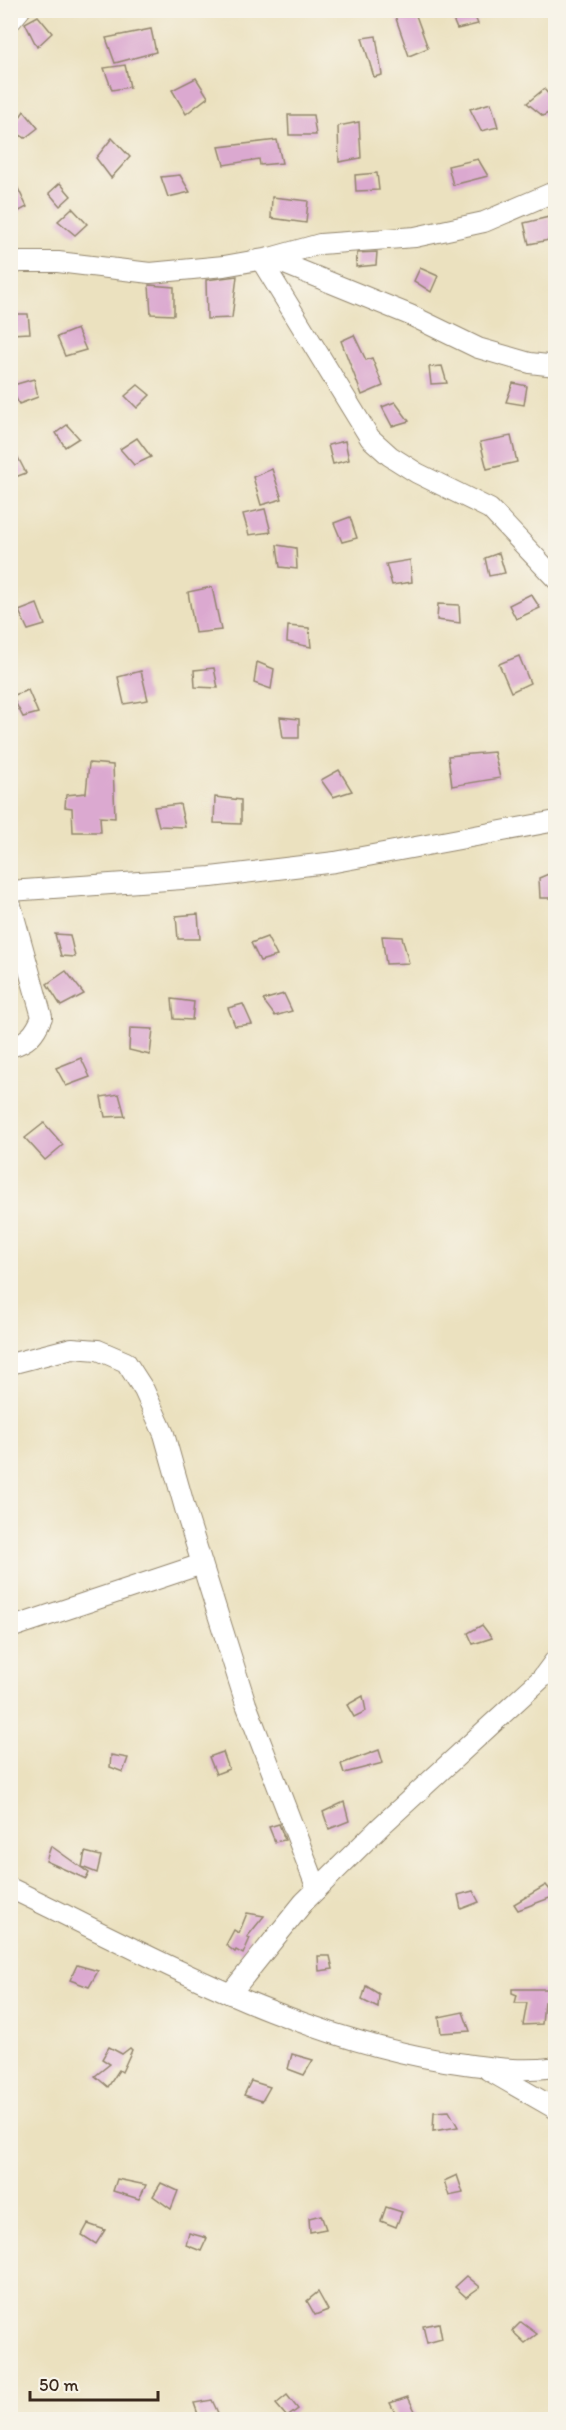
<svg xmlns="http://www.w3.org/2000/svg" width="566" height="2430" font-family="Itim,sans-serif">
<style>
.building{fill:#dba9d0}
.lines{fill:none;stroke-linecap:round;stroke-linejoin:round}
.street-casing{stroke:#93866e;stroke-width:22}
.street{stroke:#fff;stroke-width:20}
</style>
<rect width="100%" height="100%" fill="#f7f3e8"/>
<filter id="ink" filterUnits="userSpaceOnUse"><feTurbulence type="fractalNoise" baseFrequency=".0167" numOctaves="2"/><feDisplacementMap in="SourceGraphic" scale="12" xChannelSelector="R" yChannelSelector="G"/><feConvolveMatrix kernelMatrix="1 2 1 2 8 2 1 2 1" color-interpolation-filters="sRGB"/></filter>
<filter id="wash" filterUnits="userSpaceOnUse"><feTurbulence type="fractalNoise" baseFrequency=".008" numOctaves="4" result="noise"/><feDisplacementMap in="SourceGraphic" scale="24" xChannelSelector="R" yChannelSelector="G"/><feGaussianBlur stdDeviation="1.35" result="paint"/><feColorMatrix in="noise" values="0 0 0 0 0 0 0 0 0 0 0 0 0 0 0 0 0 1.4 0 .05"/><feComposite in="paint" operator="in"/></filter>
<g filter="url(#wash)">
<rect width="100%" height="100%" fill="#ebe1bf"/>
<g id="blocks">
<g class="building">
<polygon points="393,10 414,10 428,48 409,56"/>
<polygon points="449,10 472,10 478,24 457,29"/>
<polygon points="38,16 52,33 37,47 25,23"/>
<polygon points="151,29 156,52 115,63 106,38"/>
<polygon points="376,36 382,75 374,77 362,38"/>
<polygon points="125,65 130,87 112,90 104,68"/>
<polygon points="196,78 208,97 186,114 172,90"/>
<polygon points="544,89 555,102 555,109 543,116 527,103"/>
<polygon points="491,103 498,127 481,131 470,109"/>
<polygon points="24,111 38,128 25,138 11,130"/>
<polygon points="288,115 313,115 316,135 289,135"/>
<polygon points="359,122 361,158 339,162 338,126"/>
<polygon points="112,138 130,157 111,178 96,158"/>
<polygon points="277,140 282,163 260,165 259,159 224,165 219,147"/>
<polygon points="478,159 488,176 453,185 448,166"/>
<polygon points="10,172 27,207 10,216"/>
<polygon points="377,173 379,190 356,191 355,175"/>
<polygon points="180,175 190,192 168,197 161,177"/>
<polygon points="60,183 71,196 60,206 49,193"/>
<polygon points="272,197 308,201 306,223 271,218"/>
<polygon points="72,208 87,224 75,235 58,221"/>
<polygon points="549,217 554,239 529,244 524,223"/>
<polygon points="377,252 376,265 356,267 357,253"/>
<polygon points="420,268 438,276 431,292 414,281"/>
<polygon points="237,276 232,318 207,319 206,280"/>
<polygon points="149,285 174,287 174,315 151,314"/>
<polygon points="10,314 28,314 30,333 10,334"/>
<polygon points="77,329 86,350 65,356 57,337"/>
<polygon points="354,335 366,360 372,358 383,386 362,395 341,341"/>
<polygon points="442,366 447,383 431,384 429,367"/>
<polygon points="34,379 38,397 19,404 10,386"/>
<polygon points="513,383 527,386 524,405 506,402"/>
<polygon points="138,385 150,395 137,408 125,396"/>
<polygon points="395,402 409,421 392,426 382,407"/>
<polygon points="67,425 79,438 65,447 56,433"/>
<polygon points="511,436 517,462 487,469 480,442"/>
<polygon points="137,438 151,457 134,465 120,449"/>
<polygon points="345,441 349,460 333,464 328,445"/>
<polygon points="10,442 26,473 10,479"/>
<polygon points="272,469 282,499 261,505 253,477"/>
<polygon points="265,509 271,532 249,535 243,514"/>
<polygon points="350,517 357,538 342,542 334,523"/>
<polygon points="277,545 296,548 297,569 280,567"/>
<polygon points="499,553 505,573 489,576 485,558"/>
<polygon points="410,560 412,582 392,585 386,564"/>
<polygon points="212,587 221,630 195,633 188,592"/>
<polygon points="531,594 540,608 516,619 509,605"/>
<polygon points="37,604 45,625 28,630 19,611"/>
<polygon points="438,604 459,605 460,623 437,620"/>
<polygon points="288,626 309,628 311,647 287,642"/>
<polygon points="519,656 530,683 511,692 499,664"/>
<polygon points="257,662 274,669 271,689 254,683"/>
<polygon points="214,668 218,688 195,687 194,670"/>
<polygon points="141,671 148,700 124,704 118,677"/>
<polygon points="28,690 38,713 23,717 12,696"/>
<polygon points="280,717 299,719 299,738 283,738"/>
<polygon points="494,752 500,778 452,786 448,756"/>
<polygon points="89,763 113,765 115,818 100,817 101,832 73,832 72,808 65,807 66,795 86,793"/>
<polygon points="339,770 352,791 333,797 321,780"/>
<polygon points="215,797 241,800 241,824 214,823"/>
<polygon points="180,804 185,827 159,826 154,807"/>
<polygon points="553,872 555,898 540,898 539,878"/>
<polygon points="198,914 200,939 178,939 176,916"/>
<polygon points="55,934 70,935 75,957 61,956"/>
<polygon points="382,936 402,937 409,963 386,964"/>
<polygon points="267,937 277,956 260,961 251,943"/>
<polygon points="66,971 84,994 61,1006 47,984"/>
<polygon points="284,994 292,1011 275,1016 263,1000"/>
<polygon points="172,999 194,1002 192,1020 174,1019"/>
<polygon points="243,1004 252,1024 235,1026 228,1008"/>
<polygon points="130,1028 153,1029 150,1055 129,1050"/>
<polygon points="81,1058 90,1077 66,1086 56,1068"/>
<polygon points="119,1094 125,1116 105,1117 101,1097"/>
<polygon points="44,1123 63,1145 45,1160 25,1138"/>
<polygon points="482,1625 492,1638 473,1644 468,1633"/>
<polygon points="363,1696 366,1711 354,1717 347,1705"/>
<polygon points="379,1750 383,1763 344,1773 341,1764"/>
<polygon points="223,1752 229,1769 216,1774 209,1757"/>
<polygon points="111,1755 128,1758 123,1772 110,1767"/>
<polygon points="344,1802 349,1821 329,1829 323,1812"/>
<polygon points="279,1824 285,1840 275,1842 269,1827"/>
<polygon points="51,1846 89,1873 86,1879 46,1861"/>
<polygon points="85,1852 101,1856 97,1873 82,1867"/>
<polygon points="546,1885 555,1896 518,1910 514,1904"/>
<polygon points="473,1891 479,1902 461,1909 458,1895"/>
<polygon points="247,1913 264,1916 247,1937 250,1938 243,1954 236,1950 235,1952 226,1945 234,1930 239,1933"/>
<polygon points="318,1956 330,1956 333,1969 319,1971"/>
<polygon points="77,1965 98,1971 89,1987 70,1980"/>
<polygon points="366,1986 379,1994 378,2008 362,2000"/>
<polygon points="512,1989 551,1989 550,2004 544,2002 542,2024 523,2025 527,2003 515,2003 517,1995 512,1993"/>
<polygon points="463,2012 470,2031 441,2033 439,2017"/>
<polygon points="109,2047 122,2054 130,2048 132,2050 122,2072 119,2070 108,2087 95,2076 110,2064 102,2059"/>
<polygon points="292,2054 313,2060 304,2075 288,2069"/>
<polygon points="251,2081 270,2087 262,2101 244,2095"/>
<polygon points="449,2111 458,2127 433,2131 434,2112"/>
<polygon points="457,2175 463,2193 449,2196 444,2181"/>
<polygon points="117,2179 146,2185 139,2199 113,2191"/>
<polygon points="161,2183 178,2191 171,2209 153,2196"/>
<polygon points="386,2207 402,2212 396,2227 381,2221"/>
<polygon points="321,2215 326,2229 310,2232 309,2218"/>
<polygon points="88,2224 105,2230 96,2244 82,2235"/>
<polygon points="189,2233 207,2238 201,2251 186,2245"/>
<polygon points="467,2276 480,2287 466,2297 455,2287"/>
<polygon points="318,2292 328,2310 315,2315 307,2301"/>
<polygon points="521,2322 537,2334 525,2343 512,2331"/>
<polygon points="439,2323 442,2339 427,2343 423,2326"/>
<polygon points="287,2395 298,2409 287,2417 276,2404"/>
<polygon points="408,2397 417,2415 398,2419 390,2403"/>
<polygon points="212,2400 219,2415 200,2420 194,2403"/>
</g>
</g>
</g>
<g filter="url(#ink)">
<use href="#blocks" fill-opacity="0" stroke="#93866e" stroke-width="1.5"/>
<g class="lines">
<defs>
<g id="street">
<polyline points="10,22 20,10"/>
<polyline points="270,258 410,315 478,348 530,363 556,366"/>
<polyline points="261,260 370,438 390,456 417,473 490,509 556,579"/>
<polyline points="10,264 21,262 58,262 150,273 224,266 270,258 320,244 415,237 484,222 556,191"/>
<polyline points="10,891 211,877 335,862 556,821"/>
<path d="M 10,902 L 42,1017 C 35,1034 28,1042 10,1047"/>
<polyline points="10,1364 72,1348 98,1350 126,1362 144,1390 164,1434 188,1519 246,1704 317,1889"/>
<polyline points="10,1628 202,1564"/>
<path d="M 10,1888 C 156,1958 303,2043 465,2064 C 496,2068 525,2072 556,2067"/>
<polyline points="230,1994 304,1902 381,1826 542,1678 556,1659"/>
<polyline points="488,2070 556,2109"/>
</g>
</defs>
<use href="#street" class="street-casing"/>
<use href="#street" class="street"/>
</g>
</g>
<rect width="566" height="2430" fill="none" stroke="#f7f3e8" stroke-width="36"/>
<path d="M30 2391v9h128v-9" fill="none" stroke="#3b2a1e" stroke-width="3"/>
<text x="39" y="2391" font-size="18" fill="#3b2a1e" stroke="#f7f3e8" stroke-width="4.5" paint-order="stroke">50 m</text>
</svg>
